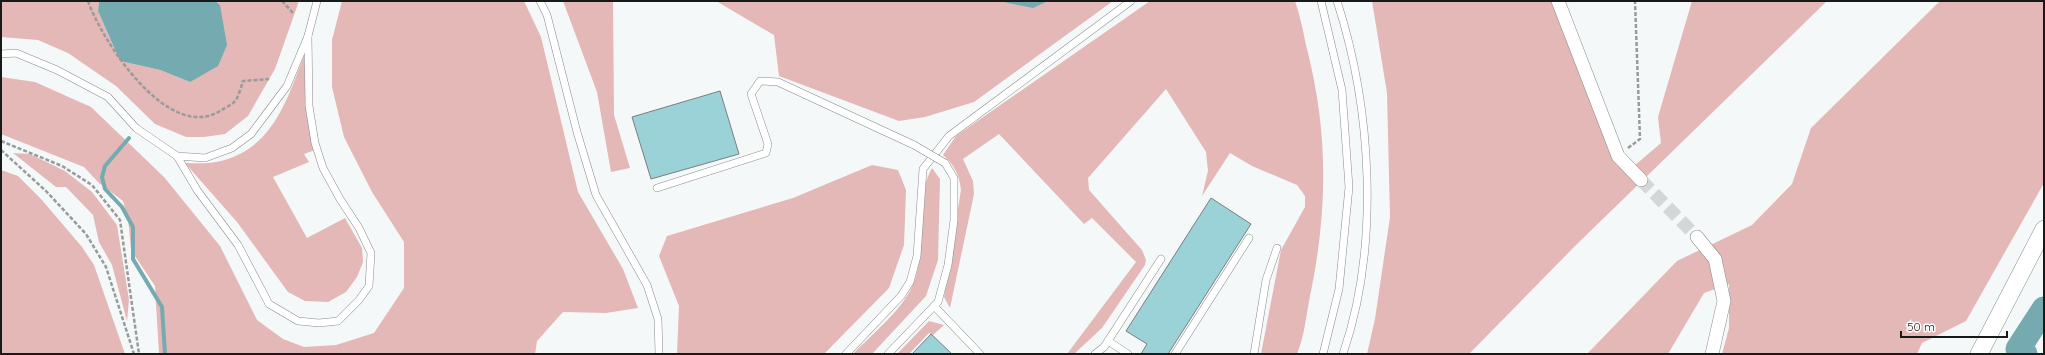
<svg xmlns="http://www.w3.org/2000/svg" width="2045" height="355" font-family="Quicksand,sans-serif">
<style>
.green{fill:#e3b8b6}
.water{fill:#75aab0}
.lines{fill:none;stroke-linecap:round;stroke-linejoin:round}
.stream{stroke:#75aab0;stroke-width:4}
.river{stroke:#75aab0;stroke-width:25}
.building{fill:#9bd2d8;stroke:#7b7e7f}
.minor-tunnel{stroke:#d3d7d7;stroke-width:13;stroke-dasharray:13 6;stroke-linecap:butt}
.service-casing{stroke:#888c8c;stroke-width:8}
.minor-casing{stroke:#888c8c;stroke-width:14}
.tertiary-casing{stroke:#888c8c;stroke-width:18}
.path{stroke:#989b9b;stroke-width:2.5;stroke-dasharray:4 2;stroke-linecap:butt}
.service{stroke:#fff;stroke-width:7}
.minor{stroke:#fff;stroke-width:13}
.tertiary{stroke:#fff;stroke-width:17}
.service-bridge-casing{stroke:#888c8c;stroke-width:8;stroke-linecap:butt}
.service-bridge{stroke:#fff;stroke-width:7}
</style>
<rect width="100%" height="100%" fill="#f4f8f8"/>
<g class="green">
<polygon points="1,1 99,1 98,11 120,61 160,70 190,82 220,5 217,1 299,1 275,69 248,116 225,134 204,137 186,137 155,124 116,86 68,53 38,40 1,37"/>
<polygon points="342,1 524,1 541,37 578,192 623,269 638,308 606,313 563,312 537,341 535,354 159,354 155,286 131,250 128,218 123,201 99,183 84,167 1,134 1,77 35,82 91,107 164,177 220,246 257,320 283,339 304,347 336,345 374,333 404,288 404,242 372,192 344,137 332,87 332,40"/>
<polygon points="563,1 613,1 614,115 630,168 611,172 597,92"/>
<polygon points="716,1 1113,1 974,102 925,117 899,121 779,76 774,35"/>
<path d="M 1150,1 L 1295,1 C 1300,15 1303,31 1306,45 C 1329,133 1328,212 1309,301 C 1306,318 1304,337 1297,354 L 1261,354 L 1281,250 L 1305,207 L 1305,196 L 1297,185 L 1252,166 L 1230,153 L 1202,196 L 1208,171 L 1206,152 L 1166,89 L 1088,178 L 1089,190 L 1142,250 L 1146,260 L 1145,265 L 1102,328 L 1074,354 L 1067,354 L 1136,262 L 1092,218 L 1084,224 L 999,134 L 963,159 L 973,181 L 974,194 L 950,308 L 944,297 L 961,190 C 959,174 955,166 943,155 L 956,136 Z"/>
<polygon points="1372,1 1555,1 1611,153 1634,166 1661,143 1658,117 1692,1 1827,1 1575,246 1469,354 1367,354 1375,319 1390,217 1387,93"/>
<polygon points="1940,1 2044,1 2044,183 1966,321 1922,343 1917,354 1722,354 1729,328 1729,284 1704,293 1668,354 1587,354 1677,261 1752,225 1792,184 1811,128"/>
<path d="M 304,56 L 308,120 L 315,150 L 304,154 L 309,162 L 273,177 L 307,238 L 345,218 L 362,248 L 363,262 L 357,277 L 346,292 L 328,302 L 305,301 L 288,292 L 237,222 L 185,163 C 195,163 207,164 216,162 C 272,151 286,102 304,56 Z"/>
<polygon points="13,153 30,154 65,171 92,192 117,225 129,300 127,321 112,265 99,242 93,215 66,187 56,187"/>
<polygon points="872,165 898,170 906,190 904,245 889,288 824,354 677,354 679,306 659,256 667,236 793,198"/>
<path d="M 932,168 L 940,179 L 938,260 L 926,296 L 872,354 L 853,354 C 872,334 905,308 914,282 C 928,245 913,202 932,168 Z"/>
<polygon points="1,170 18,176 41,199 82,247 94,265 125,354 1,354"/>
<polygon points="929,321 944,325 933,335 929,333 909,354 897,354"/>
</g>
<g class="water">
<polygon points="99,1 216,1 220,5 227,45 218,66 190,82 160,70 120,61 98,11"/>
<polygon points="999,1 1048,1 1033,8"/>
</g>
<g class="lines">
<polyline class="stream" points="129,138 105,166 102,177 105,189 122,207 133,227 133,259 162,307 165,354"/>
<polyline class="river" points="2025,354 2018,349 2044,309"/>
</g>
<g class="building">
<polygon points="720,91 739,154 651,179 632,117"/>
<polygon points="1211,198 1251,224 1168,354 1141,354 1147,344 1126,331"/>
<polygon points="931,334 952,354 912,354"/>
</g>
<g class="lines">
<polyline class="minor-tunnel" points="1641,180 1697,237"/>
<defs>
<g id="service">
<polyline points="540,1 547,15 577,132 596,195 647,285 658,319 659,354"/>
<polyline points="1321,1 1342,90 1349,187 1339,289 1323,354"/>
<path d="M 1337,1 C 1372,109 1380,246 1343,354"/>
<polyline points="1,54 16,53 57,70 108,97 136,128 177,156 205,158 232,148 251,134 287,86 308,36 317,1"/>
<polyline points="177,156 197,190 238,245 269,304 298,321 319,323 338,321 359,300 369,286 371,253 359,228 340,199 323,168 315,143 309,106 308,36"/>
<polyline points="657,188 766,153 768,144 751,94 760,81 778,82 914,145"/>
<polyline points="934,306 980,354"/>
<polyline points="1108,341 1128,354"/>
<polyline points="846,354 901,296 910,282 917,256 923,169 949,136 1131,1"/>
<polyline points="888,354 938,302 948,265 954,220 954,178 945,163"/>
<polyline points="1095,354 1104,347 1161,259"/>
<polyline points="1175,354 1249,238"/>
<polyline points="1254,354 1266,280 1277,248"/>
</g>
<g id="minor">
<polyline points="1558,1 1618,156 1641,180"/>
<polyline points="1697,237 1715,259 1724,301 1712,354"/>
</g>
<polyline id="tertiary" points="1979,354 2044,229"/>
</defs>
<use href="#service" class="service-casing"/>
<use href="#minor" class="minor-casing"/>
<use href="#tertiary" class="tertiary-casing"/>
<g class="path">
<path d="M 88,1 C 102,41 168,143 220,111 C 224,108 232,105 235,101 C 239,96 241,87 243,81 L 269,79"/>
<polyline points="282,1 293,13"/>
<polyline points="1,141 62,166 92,185 120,220 139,354"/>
<polyline points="1628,148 1640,139 1635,1"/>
<polyline points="1,150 46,191 86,234 106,267 134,354"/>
</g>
<use href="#service" class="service"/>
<use href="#minor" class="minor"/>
<use href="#tertiary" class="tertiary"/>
<defs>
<polyline id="service-bridge" points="914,145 945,163"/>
</defs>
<use href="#service-bridge" class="service-bridge-casing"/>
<use href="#service-bridge" class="service-bridge"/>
</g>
<rect width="2045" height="355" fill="none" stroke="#181919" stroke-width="4"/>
<path d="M1901 331v6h106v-6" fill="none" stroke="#181919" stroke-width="2"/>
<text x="1907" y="331" font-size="12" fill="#181919" stroke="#ffffff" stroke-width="3" paint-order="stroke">50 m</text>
</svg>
